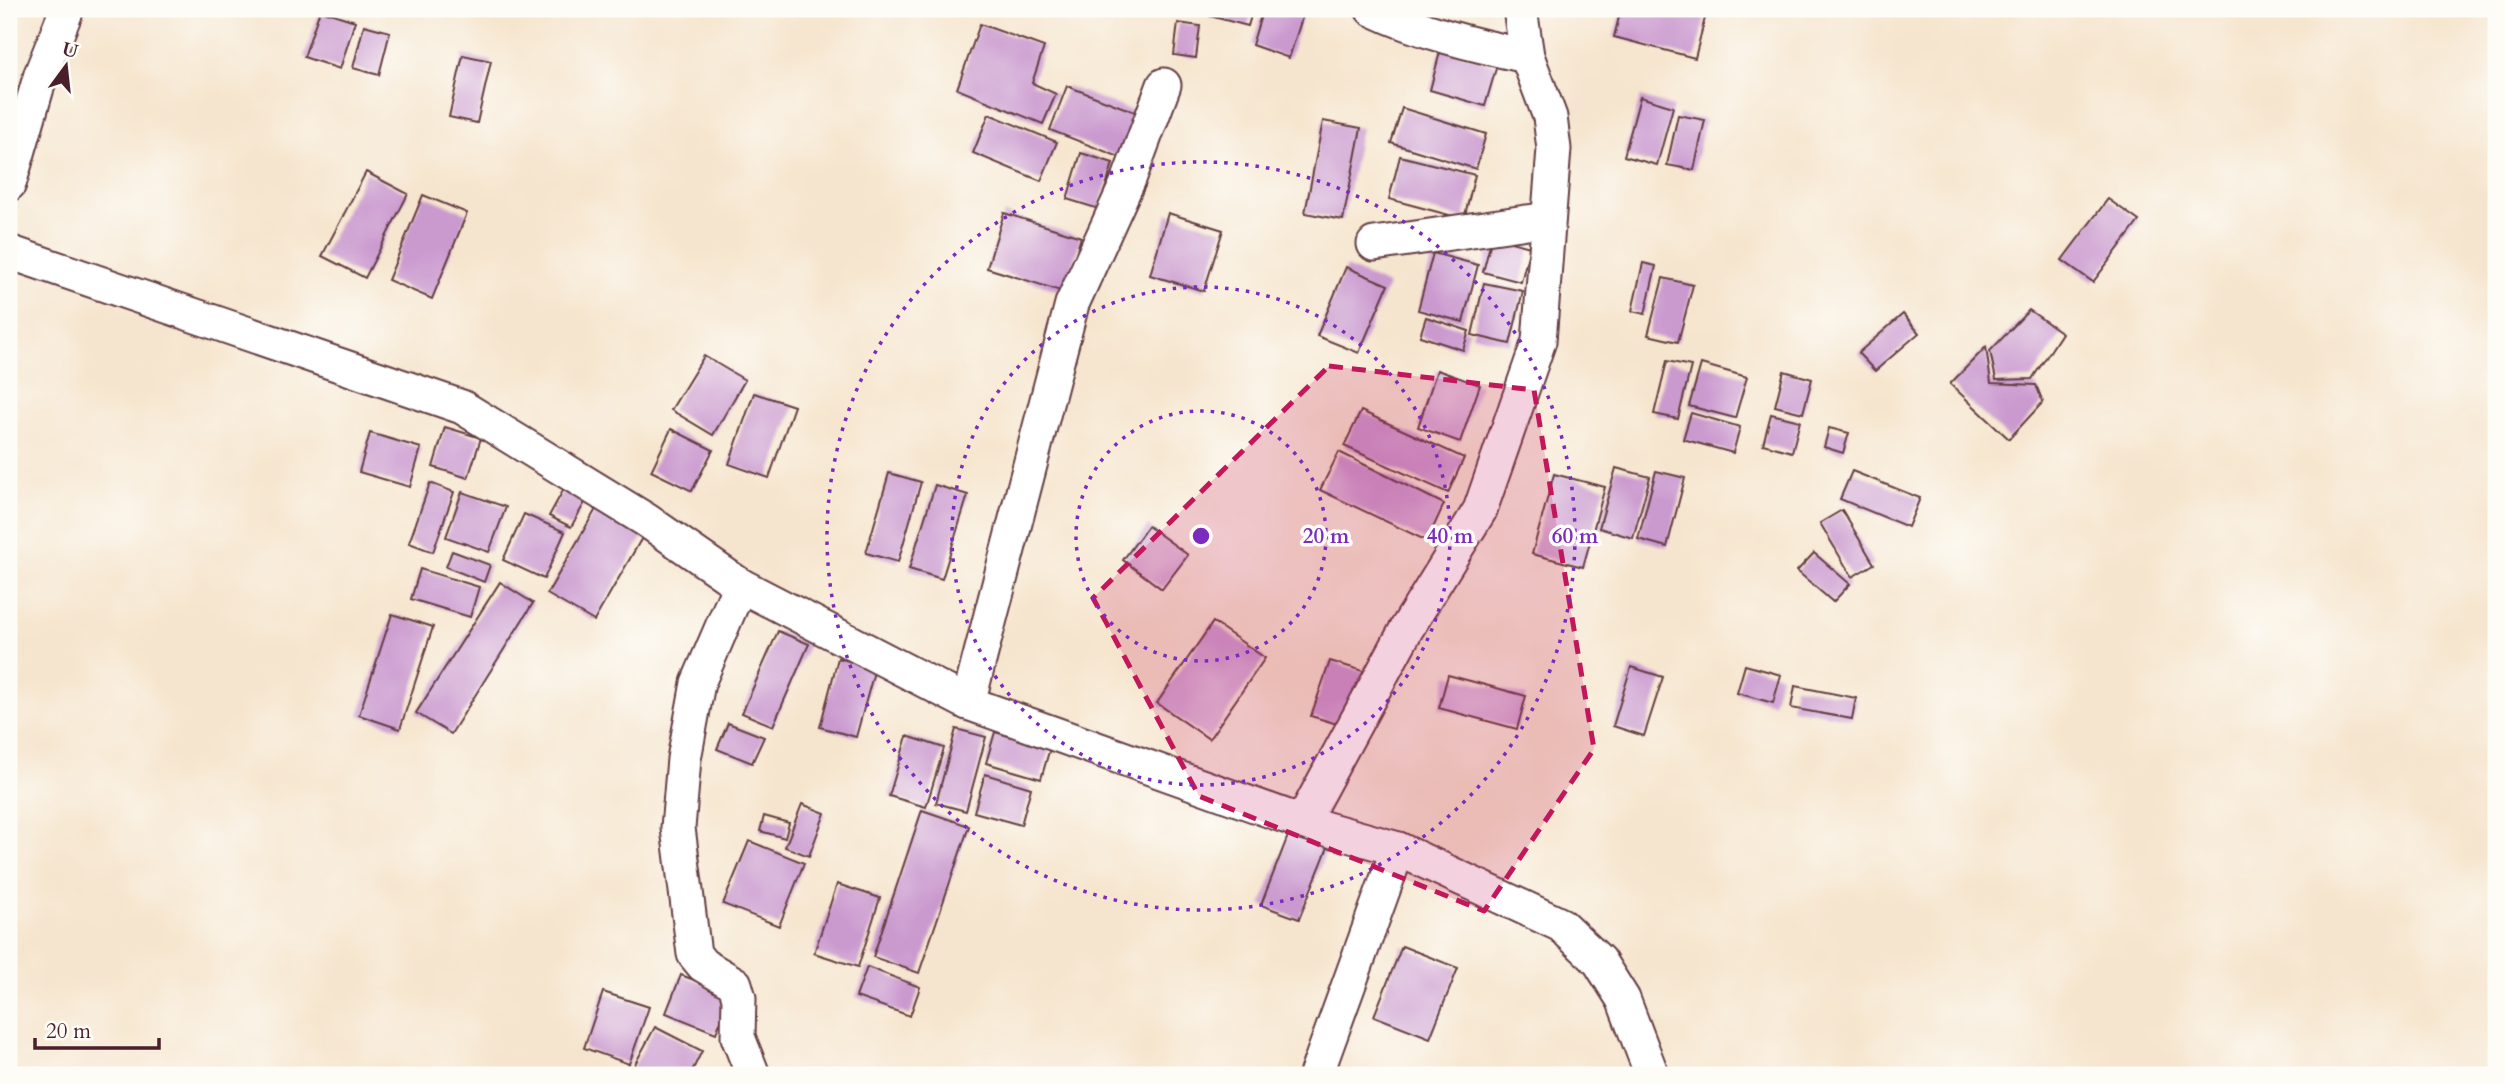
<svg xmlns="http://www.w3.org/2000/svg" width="2505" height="1084" font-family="Cardo,serif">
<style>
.building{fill:#ca9acf}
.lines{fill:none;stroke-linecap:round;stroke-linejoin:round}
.street-casing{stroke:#643d43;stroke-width:37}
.street{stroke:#fff;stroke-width:33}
.marked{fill:#c2185b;fill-opacity:0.2;stroke:#c2185b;stroke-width:5;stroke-dasharray:14 9;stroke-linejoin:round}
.ring{fill:none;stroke:#7b2cbf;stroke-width:3.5;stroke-dasharray:3.5 7}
.centre{fill:#7b2cbf;stroke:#fdfcf7;stroke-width:3.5}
.ring-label{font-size:21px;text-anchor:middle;font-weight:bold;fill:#7b2cbf;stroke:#fdfcf7;stroke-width:7;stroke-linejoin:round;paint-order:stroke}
</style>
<rect width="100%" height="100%" fill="#fdfcf7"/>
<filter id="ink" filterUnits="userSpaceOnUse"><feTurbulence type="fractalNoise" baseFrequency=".0143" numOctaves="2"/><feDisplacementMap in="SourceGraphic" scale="14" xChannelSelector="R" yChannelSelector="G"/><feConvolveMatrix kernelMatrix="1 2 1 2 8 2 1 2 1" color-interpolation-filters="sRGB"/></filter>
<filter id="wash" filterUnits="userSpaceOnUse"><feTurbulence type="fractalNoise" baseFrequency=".00686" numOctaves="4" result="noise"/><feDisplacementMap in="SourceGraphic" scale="28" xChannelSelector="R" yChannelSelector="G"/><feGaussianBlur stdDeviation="1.57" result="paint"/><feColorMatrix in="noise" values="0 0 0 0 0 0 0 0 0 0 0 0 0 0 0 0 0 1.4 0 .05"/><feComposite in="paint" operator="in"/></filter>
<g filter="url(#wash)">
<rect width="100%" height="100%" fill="#f6e5ce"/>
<g id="blocks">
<g class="building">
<polygon points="1212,9 1253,9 1248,26 1210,16"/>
<polygon points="1263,9 1305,9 1289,58 1252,45"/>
<polygon points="1621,9 1686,9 1706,14 1695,58 1614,37"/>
<polygon points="320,10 355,21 340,69 304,57"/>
<polygon points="1178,23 1200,26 1196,58 1174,55"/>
<polygon points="980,24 1044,47 1032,83 1056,94 1043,124 957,89"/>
<polygon points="364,25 390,32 379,75 353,68"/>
<polygon points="1441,48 1497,65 1485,106 1430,90"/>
<polygon points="463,55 491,61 477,123 449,117"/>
<polygon points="1067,86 1143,115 1127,160 1050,130"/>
<polygon points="1640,97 1673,107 1657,165 1624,156"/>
<polygon points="1402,108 1486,134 1476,169 1391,143"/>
<polygon points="989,114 1057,142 1041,181 973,153"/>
<polygon points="1678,115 1705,120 1694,170 1667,165"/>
<polygon points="1323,121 1361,128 1343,220 1305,213"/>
<polygon points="1081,153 1113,163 1099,209 1067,199"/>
<polygon points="1400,156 1475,175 1464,219 1389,199"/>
<polygon points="366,172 408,194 365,278 322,256"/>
<polygon points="423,195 467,213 432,299 388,280"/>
<polygon points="2108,199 2139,221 2093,282 2062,260"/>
<polygon points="1004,213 1081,237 1064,292 987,268"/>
<polygon points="1168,213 1223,230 1204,291 1150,275"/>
<polygon points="1492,237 1530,247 1521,282 1483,272"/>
<polygon points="1433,253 1478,265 1463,322 1418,310"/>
<polygon points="1643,263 1656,266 1645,314 1632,311"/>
<polygon points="1346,267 1388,285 1359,353 1317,336"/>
<polygon points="1663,278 1693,285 1678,342 1648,335"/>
<polygon points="1484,283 1523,291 1510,344 1472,335"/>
<polygon points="2029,310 2062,333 2032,379 1996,380 1990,351"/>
<polygon points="1903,314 1919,333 1875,371 1858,353"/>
<polygon points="1426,317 1469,331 1463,350 1420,336"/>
<polygon points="1986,347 1991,383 2036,385 2043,402 2009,439 1950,384"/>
<polygon points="704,356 745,380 713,435 671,410"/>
<polygon points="1667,361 1691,366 1678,419 1654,414"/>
<polygon points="1701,364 1747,377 1735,418 1689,406"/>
<polygon points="1437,370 1480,385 1460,442 1418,427"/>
<polygon points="1784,371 1812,379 1803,413 1775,406"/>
<polygon points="754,393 794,406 769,478 729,464"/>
<polygon points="1361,411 1464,458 1448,493 1344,446"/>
<polygon points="1691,413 1740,427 1733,453 1683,439"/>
<polygon points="1771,414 1800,421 1792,452 1763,444"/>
<polygon points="445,427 481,438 468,478 433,467"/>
<polygon points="1829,428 1849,433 1843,453 1824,447"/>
<polygon points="671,429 713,450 692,491 651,471"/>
<polygon points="370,433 421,448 410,487 359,472"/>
<polygon points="1339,452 1444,504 1427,541 1320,490"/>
<polygon points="1616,468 1650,477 1633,538 1599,528"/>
<polygon points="1656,471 1685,478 1667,547 1638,539"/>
<polygon points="1852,471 1920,498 1908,527 1840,499"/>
<polygon points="889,473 921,482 898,562 866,553"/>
<polygon points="1554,474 1605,487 1583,567 1532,554"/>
<polygon points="430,483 454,492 433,552 409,543"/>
<polygon points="566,485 588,497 571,527 549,516"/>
<polygon points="935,485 968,495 942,579 909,569"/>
<polygon points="462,492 506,507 489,552 446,537"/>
<polygon points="596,509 643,536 594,621 547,594"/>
<polygon points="1842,510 1874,564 1852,577 1820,523"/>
<polygon points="524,514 565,532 544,579 503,560"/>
<polygon points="1148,526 1188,555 1162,589 1123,560"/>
<polygon points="452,551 490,565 484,582 446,567"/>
<polygon points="1814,553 1850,584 1833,602 1797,571"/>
<polygon points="420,569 479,587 470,617 411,599"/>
<polygon points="500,582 533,603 451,734 416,713"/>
<polygon points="392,614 433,627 400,729 359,715"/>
<polygon points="1213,622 1265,658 1209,739 1157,703"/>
<polygon points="778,631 809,644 773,726 742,713"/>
<polygon points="838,658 875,668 856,737 820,727"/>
<polygon points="1330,661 1366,672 1347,727 1311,716"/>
<polygon points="1745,665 1781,675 1773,703 1737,693"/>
<polygon points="1631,667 1663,677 1644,736 1613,726"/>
<polygon points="1448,675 1526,696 1517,729 1439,708"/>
<polygon points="1795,686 1856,698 1852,719 1791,708"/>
<polygon points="728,723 764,737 752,763 717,749"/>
<polygon points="956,729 986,737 966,811 936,803"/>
<polygon points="995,732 1050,748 1041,779 986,763"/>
<polygon points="907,736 944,748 926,807 889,796"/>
<polygon points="985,774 1031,788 1021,825 974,812"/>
<polygon points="802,804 825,813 809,856 785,847"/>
<polygon points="922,810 969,826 919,973 873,957"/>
<polygon points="764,816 789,823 785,838 760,831"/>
<polygon points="1293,823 1332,837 1299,919 1261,905"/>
<polygon points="749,841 804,863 779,926 723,904"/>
<polygon points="837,884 880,898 858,967 814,953"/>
<polygon points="1402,946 1458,968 1430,1038 1374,1016"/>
<polygon points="867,967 920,987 910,1016 856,997"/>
<polygon points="681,975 731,994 716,1033 666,1013"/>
<polygon points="603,992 649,1007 629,1064 584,1048"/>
<polygon points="655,1027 702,1051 690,1075 629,1075"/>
</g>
</g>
</g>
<g filter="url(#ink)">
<use href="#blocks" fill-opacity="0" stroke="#643d43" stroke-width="2"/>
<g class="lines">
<defs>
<g id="street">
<path d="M 1372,9 C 1421,32 1473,45 1527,56"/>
<polyline points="9,184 41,74 67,9"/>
<polyline points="1374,244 1548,219"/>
<polyline points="9,252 462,407 646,520 740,585 968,703 1302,822 1398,849 1561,925 1599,961 1623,999 1652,1075"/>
<polyline points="740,585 698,683 684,759 678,828 694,954 703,965 735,984 739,998 738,1037 753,1075"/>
<polyline points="968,703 1072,304 1129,179 1164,85"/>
<polyline points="1302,822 1407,628 1480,510 1539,341 1554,149 1550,117 1527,56 1520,9"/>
<polyline points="1316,1075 1398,849"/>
</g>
</defs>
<use href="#street" class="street-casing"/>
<use href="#street" class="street"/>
</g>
</g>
<path class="marked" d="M 1329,366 L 1534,390 L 1594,749 L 1484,911 L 1199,796 L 1093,598 Z"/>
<g class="ring">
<circle cx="1201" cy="536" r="125"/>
<circle cx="1201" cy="536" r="249"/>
<circle cx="1201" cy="536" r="374"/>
</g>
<circle cx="1201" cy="536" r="10" class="centre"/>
<g class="ring-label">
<text x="1326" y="543">20 m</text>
<text x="1450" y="543">40 m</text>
<text x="1575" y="543">60 m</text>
</g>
<rect width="2505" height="1084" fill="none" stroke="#fdfcf7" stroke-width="35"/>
<g transform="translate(66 66) rotate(15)" stroke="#fdfcf7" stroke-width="5" paint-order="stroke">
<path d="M0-5L12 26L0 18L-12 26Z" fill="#4a1f2b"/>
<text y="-10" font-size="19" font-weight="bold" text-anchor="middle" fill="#4a1f2b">U</text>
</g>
<path d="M35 1038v10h124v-10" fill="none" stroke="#4a1f2b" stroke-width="3.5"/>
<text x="46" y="1038" font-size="21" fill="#4a1f2b" stroke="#fdfcf7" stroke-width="5" paint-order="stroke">20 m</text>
</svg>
